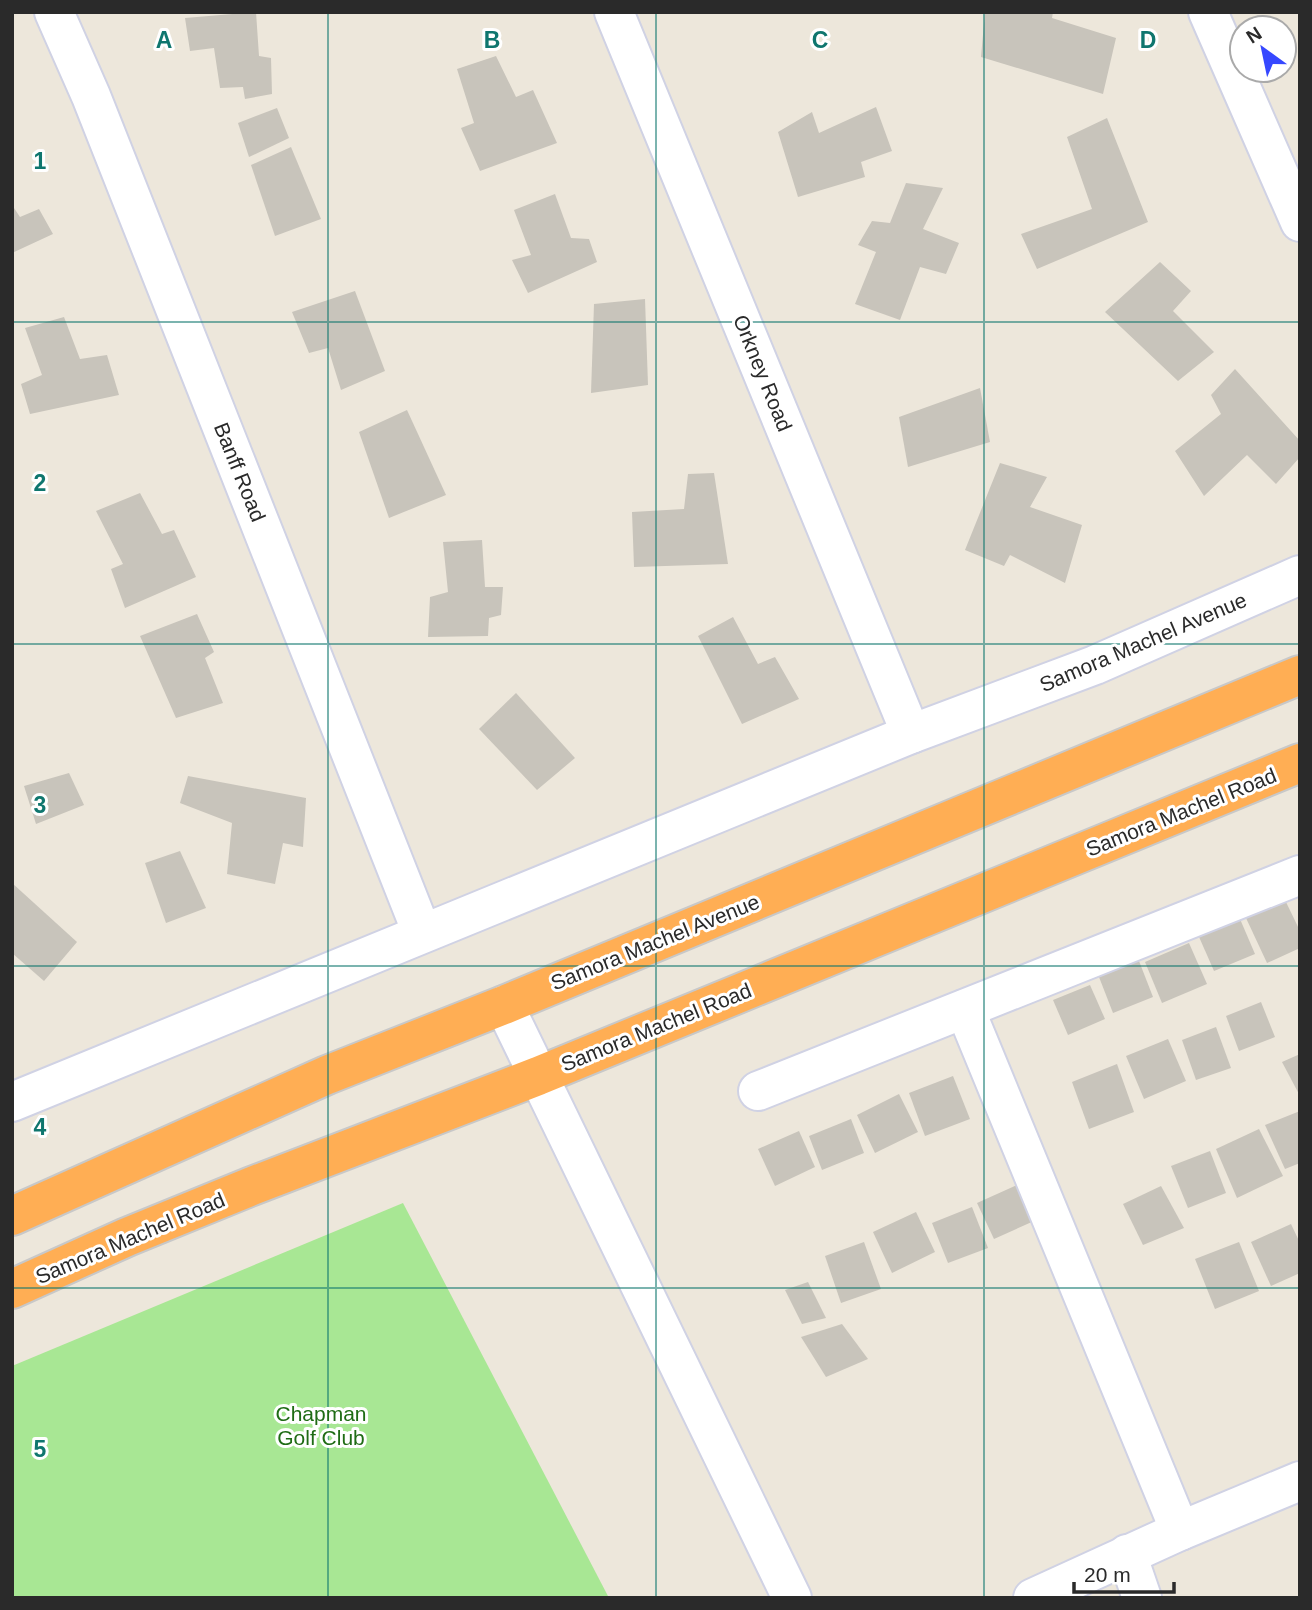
<svg xmlns="http://www.w3.org/2000/svg" width="1312" height="1610" font-family="Helvetica,sans-serif">
<style>
.green{fill:#a8e794}
.building{fill:#c8c4bb}
.lines{fill:none;stroke-linecap:round;stroke-linejoin:round}
.minor-casing{stroke:#d0d2e4;stroke-width:42}
.highway-casing{stroke:#c8c8c8;stroke-width:42}
.minor{stroke:#fff;stroke-width:38}
.highway{stroke:#ffae54;stroke-width:38}
.grid{fill:none;stroke:#0f766e;stroke-width:2;stroke-opacity:0.55}
.labels{text-anchor:middle;dominant-baseline:central;stroke-width:6;stroke-linejoin:round;paint-order:stroke}
.street-label{font-size:21px;fill:#2a2a2a;stroke:#fff}
.park-label{font-size:21px;fill:#1f6c15;stroke:#fff}
.grid-label{font-size:23px;text-anchor:middle;font-weight:bold;fill:#0f766e;stroke:#fff;stroke-width:6;stroke-linejoin:round;paint-order:stroke}
</style>
<rect width="100%" height="100%" fill="#ede7db"/>
<polygon class="green" points="403,1203 609,1598 12,1598 12,1366"/>
<g class="building">
<polygon points="256,12 259,56 271,58 272,94 245,99 243,87 220,88 214,48 190,51 185,18"/>
<polygon points="985,12 1053,12 1052,18 1116,38 1103,94 981,57"/>
<polygon points="496,56 516,97 533,90 557,143 480,171 461,128 474,123 457,69"/>
<polygon points="876,107 892,151 861,162 865,177 798,197 778,132 812,112 819,133"/>
<polygon points="277,108 289,138 249,157 238,123"/>
<polygon points="1107,118 1148,222 1037,269 1021,234 1092,209 1067,137"/>
<polygon points="291,147 321,219 275,236 251,165"/>
<polygon points="906,183 943,188 923,229 959,243 946,274 920,267 900,320 855,304 876,252 858,245 872,221 890,223"/>
<polygon points="555,194 571,238 589,239 597,262 528,293 512,260 531,255 514,210"/>
<polygon points="12,205 20,217 39,209 53,234 12,253"/>
<polygon points="1160,262 1191,291 1173,311 1214,352 1178,381 1105,312"/>
<polygon points="355,291 385,371 341,390 328,348 309,353 292,312"/>
<polygon points="645,299 648,385 591,393 594,304"/>
<polygon points="64,317 80,359 107,355 119,395 30,414 21,384 42,375 25,328"/>
<polygon points="1235,369 1300,441 1300,457 1276,484 1247,455 1204,496 1175,451 1221,414 1211,395"/>
<polygon points="980,388 990,442 908,467 899,417"/>
<polygon points="407,410 446,495 389,518 359,432"/>
<polygon points="1000,463 1047,477 1030,507 1082,525 1065,583 1010,555 1004,566 965,550"/>
<polygon points="714,473 728,564 634,567 632,512 684,509 688,474"/>
<polygon points="140,493 162,534 174,530 196,577 125,608 111,569 123,564 96,511"/>
<polygon points="482,540 485,587 503,587 501,615 489,618 488,636 428,637 430,597 448,592 443,542"/>
<polygon points="197,614 214,652 205,658 223,703 176,718 140,636"/>
<polygon points="733,617 758,664 775,657 799,699 742,724 698,636"/>
<polygon points="516,693 575,758 537,790 479,729"/>
<polygon points="69,773 84,805 36,824 24,786"/>
<polygon points="188,776 306,798 303,847 283,843 275,884 227,874 232,823 180,803"/>
<polygon points="180,851 206,908 166,923 145,863"/>
<polygon points="12,883 77,942 44,981 12,953"/>
<polygon points="1285,900 1300,931 1300,948 1267,963 1246,918"/>
<polygon points="1237,912 1255,954 1214,971 1196,930"/>
<polygon points="1189,943 1207,984 1162,1003 1145,962"/>
<polygon points="1139,961 1153,997 1113,1013 1099,977"/>
<polygon points="1090,985 1105,1019 1068,1035 1053,1000"/>
<polygon points="1261,1002 1275,1037 1239,1051 1226,1016"/>
<polygon points="1216,1027 1231,1068 1196,1080 1182,1040"/>
<polygon points="1168,1039 1186,1081 1144,1099 1126,1056"/>
<polygon points="1300,1054 1300,1096 1282,1062"/>
<polygon points="1117,1064 1134,1112 1089,1129 1072,1082"/>
<polygon points="953,1076 970,1119 925,1136 909,1093"/>
<polygon points="899,1094 918,1132 875,1153 857,1115"/>
<polygon points="1300,1111 1300,1163 1285,1169 1265,1125"/>
<polygon points="851,1119 864,1153 822,1170 809,1136"/>
<polygon points="1259,1129 1283,1176 1237,1198 1216,1149"/>
<polygon points="799,1131 815,1167 775,1186 758,1149"/>
<polygon points="1210,1151 1226,1193 1188,1208 1171,1166"/>
<polygon points="1017,1185 1034,1221 994,1239 977,1203"/>
<polygon points="1161,1186 1184,1228 1143,1245 1123,1204"/>
<polygon points="972,1207 988,1248 948,1263 932,1223"/>
<polygon points="916,1212 935,1252 892,1273 873,1232"/>
<polygon points="1291,1224 1300,1243 1300,1273 1271,1286 1251,1242"/>
<polygon points="864,1242 881,1289 841,1303 825,1256"/>
<polygon points="1239,1242 1259,1291 1215,1309 1195,1259"/>
<polygon points="808,1282 826,1318 802,1324 785,1290"/>
<polygon points="842,1324 868,1359 826,1377 801,1337"/>
</g>
<g class="lines">
<defs>
<g id="minor">
<polyline points="54,12 91,96 422,933"/>
<polyline points="614,12 911,734"/>
<polyline points="1208,12 1300,222"/>
<polyline points="504,1005 792,1598"/>
<polyline points="965,1009 1180,1531"/>
<polyline points="758,1091 1300,875"/>
<polyline points="12,1102 911,734 1095,665 1300,575"/>
<polyline points="1127,1554 1142,1598"/>
<polyline points="1033,1598 1180,1531 1300,1481"/>
</g>
<g id="highway">
<polyline points="12,1216 327,1075 504,1005 1300,675"/>
<polyline points="12,1289 127,1237 252,1186 538,1076 1300,763"/>
</g>
</defs>
<use href="#minor" class="minor-casing"/>
<use href="#highway" class="highway-casing"/>
<use href="#minor" class="minor"/>
<use href="#highway" class="highway"/>
</g>
<path class="grid" d="M 328,12 L 328,1598M 656,12 L 656,1598M 984,12 L 984,1598M 12,322 L 1300,322M 12,644 L 1300,644M 12,966 L 1300,966M 12,1288 L 1300,1288"/>
<g class="labels">
<g class="street-label">
<text transform="translate(763 373) rotate(68)">Orkney Road</text>
<text transform="translate(240 472) rotate(68)">Banff Road</text>
<text transform="translate(1143 642) rotate(-23)">Samora Machel Avenue</text>
<text transform="translate(1181 812) rotate(-22)">Samora Machel Road</text>
<text transform="translate(655 942) rotate(-22)">Samora Machel Avenue</text>
<text transform="translate(656 1027) rotate(-22)">Samora Machel Road</text>
<text transform="translate(130 1238) rotate(-23)">Samora Machel Road</text>
</g>
<g class="park-label">
<text x="321" y="1413">Chapman<tspan x="321" dy="24">Golf Club</tspan></text>
</g>
</g>
<g class="grid-label">
<text x="164" y="48">A</text>
<text x="492" y="48">B</text>
<text x="820" y="48">C</text>
<text x="1148" y="48">D</text>
<text x="40" y="169">1</text>
<text x="40" y="491">2</text>
<text x="40" y="813">3</text>
<text x="40" y="1135">4</text>
<text x="40" y="1457">5</text>
</g>
<rect width="1312" height="1610" fill="none" stroke="#2a2a2a" stroke-width="28"/>
<g transform="translate(1263 49) rotate(327)"><circle r="33" fill="#ffffff" stroke="#aaaaaa" stroke-width="2"/>
<path d="M0-5L12 26L0 18L-12 26Z" fill="#3648ff"/>
<text y="-10" font-size="19" font-weight="bold" text-anchor="middle" fill="#2a2a2a">N</text>
</g>
<path d="M1074 1582v10h100v-10" fill="none" stroke="#2a2a2a" stroke-width="3.5"/>
<text x="1084" y="1582" font-size="21" fill="#2a2a2a" stroke="#ffffff" stroke-width="5" paint-order="stroke">20 m</text>
</svg>
